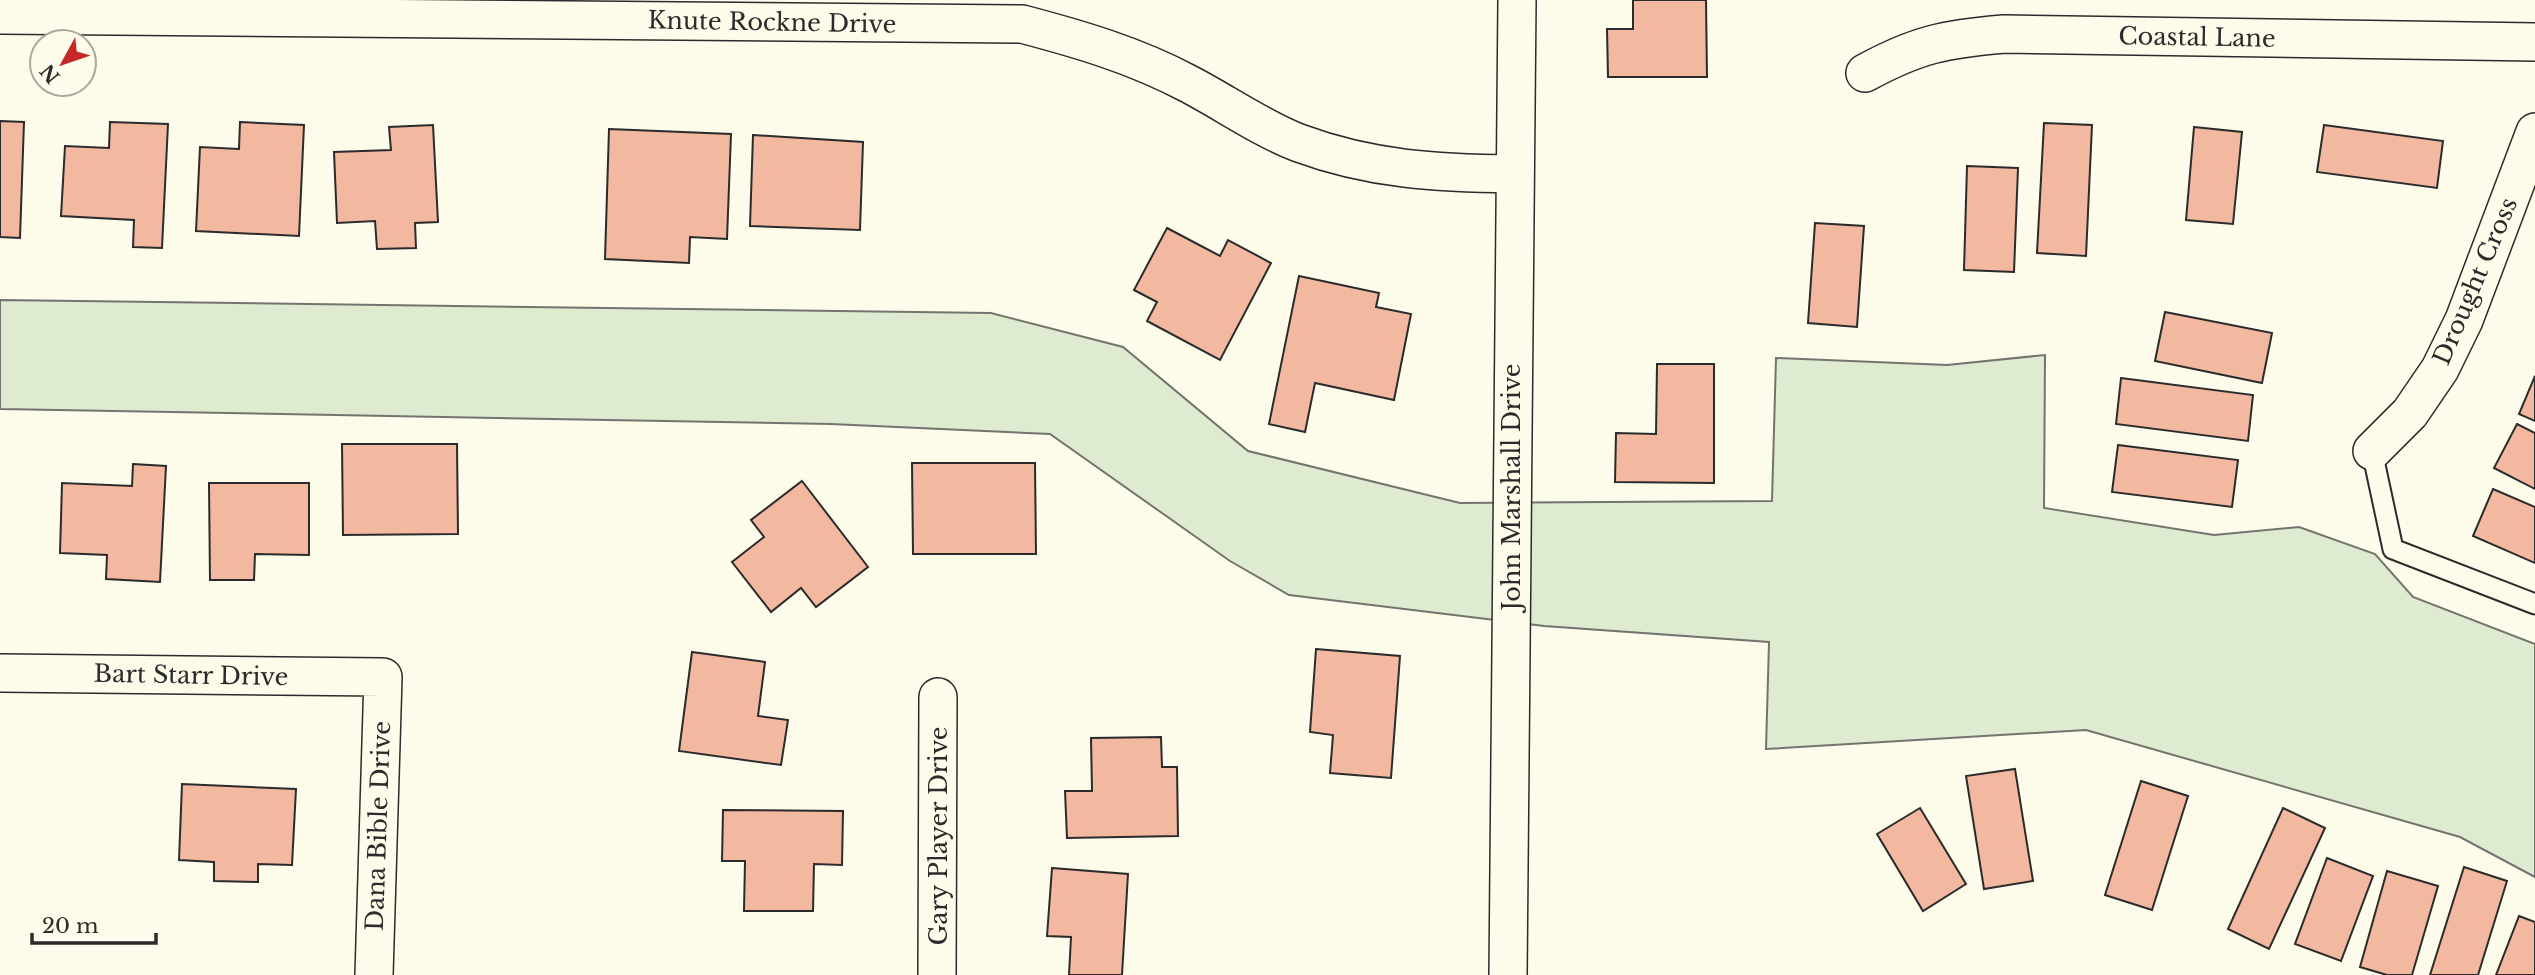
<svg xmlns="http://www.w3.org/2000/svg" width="2535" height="975" font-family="'Libre Baskerville',serif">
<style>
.green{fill:#deebd1;stroke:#74746e;stroke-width:2}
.building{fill:#f2b8a0;stroke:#2b2b2b;stroke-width:2}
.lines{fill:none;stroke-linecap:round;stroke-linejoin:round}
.service-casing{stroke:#2b2b2b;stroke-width:23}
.minor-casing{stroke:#2b2b2b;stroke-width:40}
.service{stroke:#fdfbea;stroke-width:19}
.minor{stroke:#fdfbea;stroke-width:37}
.labels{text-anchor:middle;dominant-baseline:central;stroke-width:5;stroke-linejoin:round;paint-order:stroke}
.street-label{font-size:24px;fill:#2b2b2b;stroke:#fdfbea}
</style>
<rect width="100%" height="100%" fill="#fdfbea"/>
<polygon class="green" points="0,300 991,313 1123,347 1248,451 1460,503 1772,501 1776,358 1947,365 2045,355 2044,508 2214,535 2299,527 2375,554 2413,597 2535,644 2535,877 2460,837 2086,730 1766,749 1769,642 1544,626 1289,595 1230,561 1050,434 831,424 0,409"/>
<g class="building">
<polygon points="1633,0 1706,0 1707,77 1608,77 1607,29 1633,29"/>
<polygon points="0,121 24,122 20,238 0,237"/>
<polygon points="110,122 168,124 162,248 133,247 134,220 61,216 65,146 109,148"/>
<polygon points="240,122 304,125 299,236 196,231 200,147 239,149"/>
<polygon points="2044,123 2092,125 2086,256 2037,253"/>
<polygon points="433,125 438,222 415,223 416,248 377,249 375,221 337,223 334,152 391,150 389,127"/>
<polygon points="2324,125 2443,141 2437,188 2317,172"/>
<polygon points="2194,127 2242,132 2233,224 2186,220"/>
<polygon points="609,129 731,134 727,239 690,237 689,263 605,259"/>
<polygon points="753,135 863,142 860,230 750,226"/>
<polygon points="1967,166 2018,168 2014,272 1964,270"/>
<polygon points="1815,223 1864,226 1857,327 1808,323"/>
<polygon points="1167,228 1220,256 1228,240 1271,263 1220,360 1147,321 1157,302 1134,290"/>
<polygon points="1299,276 1379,293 1376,307 1411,314 1394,400 1315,383 1305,432 1269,424"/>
<polygon points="2165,312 2272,333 2262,383 2155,361"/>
<polygon points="1657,364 1714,364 1714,483 1615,482 1616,433 1656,434"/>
<polygon points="2535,376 2535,421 2519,414"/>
<polygon points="2121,378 2253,395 2248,441 2116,424"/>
<polygon points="2517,424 2535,433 2535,489 2494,468"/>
<polygon points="342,444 457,444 458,534 343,535"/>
<polygon points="2118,445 2238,460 2232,507 2112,492"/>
<polygon points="912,463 1035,463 1036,554 913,554"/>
<polygon points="133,464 166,466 160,582 106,579 107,555 60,553 62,483 132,486"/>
<polygon points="802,481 868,567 816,607 801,588 771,612 732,562 764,537 751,520"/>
<polygon points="209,483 309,483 309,555 255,554 254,580 210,580"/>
<polygon points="2493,489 2535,507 2535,563 2473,536"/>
<polygon points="1316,649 1400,656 1391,778 1330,773 1333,735 1310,732"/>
<polygon points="692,652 765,662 758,716 788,720 781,765 679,751"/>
<polygon points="1161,737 1162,767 1177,767 1178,836 1067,838 1065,791 1092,791 1091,738"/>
<polygon points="2015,769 2033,881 1984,889 1966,776"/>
<polygon points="2141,781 2188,796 2152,910 2105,895"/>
<polygon points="182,784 296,789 292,865 258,864 258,882 214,881 214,862 179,860"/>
<polygon points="1920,808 1966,884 1923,911 1877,834"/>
<polygon points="2283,808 2325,828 2269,949 2228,929"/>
<polygon points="723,810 843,811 842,865 814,864 813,911 744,911 745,861 722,861"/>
<polygon points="2327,858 2373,876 2341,961 2295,944"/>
<polygon points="2464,867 2507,881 2478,975 2430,975"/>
<polygon points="1052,868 1128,874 1122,975 1069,975 1071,937 1047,936"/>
<polygon points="2387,871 2438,886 2412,975 2387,975 2360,967"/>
<polygon points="2519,916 2535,922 2535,975 2496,975"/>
</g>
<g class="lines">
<defs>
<polyline id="service" points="2372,451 2393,549 2535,604"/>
<g id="minor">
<path d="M 0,15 L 1022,24 C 1079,39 1134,55 1187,83 C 1224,102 1260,128 1299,143 C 1372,170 1438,173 1514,174"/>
<path d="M 1865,73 C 1918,44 1946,39 2004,34 L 2535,42"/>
<polyline points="2372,451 2410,413 2440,369 2464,320 2535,132"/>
<polyline points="0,673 383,677 374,975"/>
<polyline points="937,975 938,697"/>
<polyline points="1508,975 1517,0"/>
</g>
</defs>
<use href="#service" class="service-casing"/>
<use href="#minor" class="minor-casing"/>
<use href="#service" class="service"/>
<use href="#minor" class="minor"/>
</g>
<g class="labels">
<g class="street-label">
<text transform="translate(772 22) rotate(1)">Knute Rockne Drive</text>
<text transform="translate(2197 37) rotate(1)">Coastal Lane</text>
<text transform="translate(2475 281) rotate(-67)">Drought Cross</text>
<text transform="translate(1511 487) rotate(-90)">John Marshall Drive</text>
<text transform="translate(191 675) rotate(1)">Bart Starr Drive</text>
<text transform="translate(378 826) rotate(-88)">Dana Bible Drive</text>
<text transform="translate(938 836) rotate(-90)">Gary Player Drive</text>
</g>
</g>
<g transform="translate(63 63) rotate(230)"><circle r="33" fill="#fdfbea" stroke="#a9a89e" stroke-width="2"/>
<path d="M0-5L12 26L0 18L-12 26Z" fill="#c62828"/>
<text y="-10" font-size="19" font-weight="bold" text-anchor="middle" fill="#2b2b2b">N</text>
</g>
<path d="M32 933v10h124v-10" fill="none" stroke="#2b2b2b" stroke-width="3.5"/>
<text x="42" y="933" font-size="21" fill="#2b2b2b" stroke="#fdfbea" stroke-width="5" paint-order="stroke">20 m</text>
</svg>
